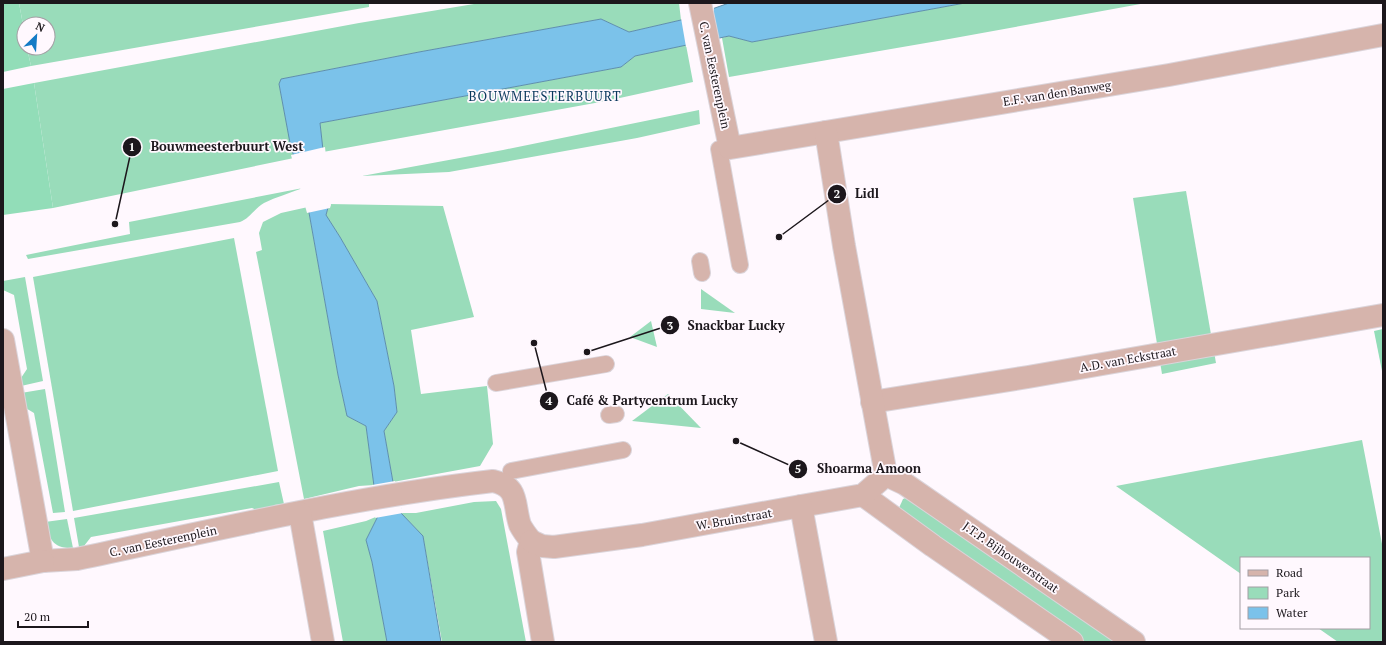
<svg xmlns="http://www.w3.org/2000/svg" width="1386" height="645" font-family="'PT Serif',serif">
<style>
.green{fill:#99dcba}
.forest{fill:#92ddb8}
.water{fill:#7bc2ea;stroke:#5e8fac}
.pier{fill:#fff8fe}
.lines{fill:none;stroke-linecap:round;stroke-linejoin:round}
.pedestrian-casing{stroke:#dbd4da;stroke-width:18}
.minor-casing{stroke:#dbd4da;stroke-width:24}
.pedestrian{stroke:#d6b4ac;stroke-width:16}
.minor{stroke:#d6b4ac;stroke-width:22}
.labels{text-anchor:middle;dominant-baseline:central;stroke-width:3.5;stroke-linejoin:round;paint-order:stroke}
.street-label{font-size:12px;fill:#1c171c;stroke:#fff8fe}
.neighbourhood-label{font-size:13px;letter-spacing:1px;fill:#09385c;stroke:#fff8fe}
.leader{fill:none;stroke:#1c171c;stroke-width:1.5}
.callout-dot{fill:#1c171c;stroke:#fff8fe;stroke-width:1.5}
.mark-label{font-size:12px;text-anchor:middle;font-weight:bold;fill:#fff}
.callout-label{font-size:13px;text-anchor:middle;font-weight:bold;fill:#1c171c;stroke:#fff8fe;stroke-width:3.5;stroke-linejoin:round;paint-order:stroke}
</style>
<rect width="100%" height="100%" fill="#fff8fe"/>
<g class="green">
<polygon points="19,3 369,3 369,7 31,66 27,48 48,48 48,24 24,24 24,30"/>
<polygon points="480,3 679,3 681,20 629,32 601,19 419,52 281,79 279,84 290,142 294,158 53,208 34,83 359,23"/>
<polygon points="965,3 1146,3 949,39 729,77 722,38 729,36 752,42"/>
<polygon points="686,45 693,82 606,101 323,152 320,123 621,67 635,56"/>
<polygon points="699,110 700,124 637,138 449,172 362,176 503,150"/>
<path d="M 303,188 C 290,193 276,197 264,203 C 255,208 249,219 240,222 L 28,259 L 26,255 L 130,234 L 129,222 Z"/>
<polygon points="1186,191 1216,363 1162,374 1133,198"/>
<polygon points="329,204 443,206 474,317 411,330 421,394 487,386 493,444 480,466 393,482 384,431 397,412 394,386 377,301 340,237 326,215"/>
<polygon points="308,207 338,375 347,416 366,426 374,485 359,486 304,499 256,252 262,250 259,233 263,222 281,213"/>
<polygon points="234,238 278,471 73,511 33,277"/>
<polygon points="25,277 43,381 21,386 19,381 27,369 14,295 3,290 3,281"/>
<polygon points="701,289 735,313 701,309"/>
<polygon points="651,321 657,347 630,337"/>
<polygon points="45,389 65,512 53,513 34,413 24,407 21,393"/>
<polygon points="668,394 701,428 632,421"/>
<polygon points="1362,440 1383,549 1383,642 1338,642 1318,628 1369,628 1369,558 1241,558 1241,574 1116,486"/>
<polygon points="279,482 284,504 274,505 276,512 263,513 252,508 91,537 84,546 79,547 74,518"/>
<polygon points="910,496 1126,642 1081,642 899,508 903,499"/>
<polygon points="496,501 501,509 526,642 442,642 423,536 401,513 416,513 474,502"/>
<polygon points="378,516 366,540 372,562 387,642 343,642 323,531 366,521"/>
<path d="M 67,519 L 73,548 C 53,549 49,539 45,522 Z"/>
</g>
<g class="forest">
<polygon points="3,3 19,3 24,30 24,48 27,48 31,66 3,72"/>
<polygon points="34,83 53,208 3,215 3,89"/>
<polygon points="1383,329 1383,376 1374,331"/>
</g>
<polygon class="water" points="729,3 965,3 752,42 729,36 635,56 621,67 320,123 329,204 326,215 340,237 377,301 394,386 397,412 384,431 393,482 401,509 401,513 423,536 441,642 387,642 372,562 366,540 378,516 366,426 347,416 338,375 308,207 290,143 279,84 281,79 419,52 601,19 629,32 681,20"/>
<g class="pier">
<polygon points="714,7 714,20 719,40 686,47 681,18"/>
<polygon points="325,147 331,205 330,208 307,213 291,155"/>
<polygon points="395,481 403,513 375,518 376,516 372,485"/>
</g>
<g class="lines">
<defs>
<g id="pedestrian">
<polyline points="719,149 740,265"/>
<polyline points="700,261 702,273"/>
<polyline points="496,383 606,364"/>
<polyline points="609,415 616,414"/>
<polyline points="511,471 623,450"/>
</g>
<g id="minor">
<polyline points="700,3 730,148 1169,75 1383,35"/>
<path d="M 3,340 L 43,561 L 77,559 C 215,530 353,497 493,481 C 520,487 513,504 520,525 C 523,531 527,536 531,541 L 528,552 L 543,642"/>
<polyline points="872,402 1028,377 1383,315"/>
<polyline points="886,475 905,484 1134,642"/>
<polyline points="863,495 933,546 1072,642"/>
<polyline points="801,506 863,495 886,475 844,246 826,132"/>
<polyline points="300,513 323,642"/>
<polyline points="531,541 542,546 554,547 642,535 801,506 826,642"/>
<polyline points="3,569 43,561"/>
</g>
</defs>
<use href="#pedestrian" class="pedestrian-casing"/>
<use href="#minor" class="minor-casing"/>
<use href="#pedestrian" class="pedestrian"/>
<use href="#minor" class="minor"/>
</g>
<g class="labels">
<g class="street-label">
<text transform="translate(715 75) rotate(78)">C. van Eesterenplein</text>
<text transform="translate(1057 93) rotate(-9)">E.F. van den Banweg</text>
<text transform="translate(1128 359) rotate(-10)">A.D. van Eckstraat</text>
<text transform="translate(734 519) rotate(-10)">W. Bruinstraat</text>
<text transform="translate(163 541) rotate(-12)">C. van Eesterenplein</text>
<text transform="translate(1011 557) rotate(35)">J.T.P. Bijhouwerstraat</text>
</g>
<g class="neighbourhood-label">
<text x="545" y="96">BOUWMEESTERBUURT</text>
</g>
</g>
<path class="leader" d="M115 224L132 147M779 237L837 194M587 352L670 325M534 343L549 401M736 441L798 469"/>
<g class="callout-dot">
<circle cx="115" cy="224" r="4"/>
<circle cx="779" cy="237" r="4"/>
<circle cx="587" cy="352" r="4"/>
<circle cx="534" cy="343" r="4"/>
<circle cx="736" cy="441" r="4"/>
<circle cx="132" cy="147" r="10"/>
<circle cx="837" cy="194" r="10"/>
<circle cx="670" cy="325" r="10"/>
<circle cx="549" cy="401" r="10"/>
<circle cx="798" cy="469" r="10"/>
</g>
<g class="mark-label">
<text x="132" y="151">1</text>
<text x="837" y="198">2</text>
<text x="670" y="330">3</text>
<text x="549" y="405">4</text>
<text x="798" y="473">5</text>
</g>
<g class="callout-label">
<text x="227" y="151">Bouwmeesterbuurt West</text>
<text x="867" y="198">Lidl</text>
<text x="736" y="330">Snackbar Lucky</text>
<text x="652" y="405">Café &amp; Partycentrum Lucky</text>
<text x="869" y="473">Shoarma Amoon</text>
</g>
<rect width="1386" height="645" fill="none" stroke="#1c171c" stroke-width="8"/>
<rect x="1240" y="557" width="130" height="72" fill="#fff8fe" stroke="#a49ea4"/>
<rect x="1248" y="570" width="20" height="6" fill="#d6b4ac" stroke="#a49ea4"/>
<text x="1276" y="577" font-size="12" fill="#1c171c">Road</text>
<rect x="1248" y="587" width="20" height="12" fill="#99dcba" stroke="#a49ea4"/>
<text x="1276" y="597" font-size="12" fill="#1c171c">Park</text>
<rect x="1248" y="607" width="20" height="12" fill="#7bc2ea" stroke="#a49ea4"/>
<text x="1276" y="617" font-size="12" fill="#1c171c">Water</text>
<g transform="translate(36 36) rotate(25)"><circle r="19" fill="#fff8fe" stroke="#a49ea4"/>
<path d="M0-3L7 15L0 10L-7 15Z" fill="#147bc6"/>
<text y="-6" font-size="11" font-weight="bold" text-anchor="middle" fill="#1c171c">N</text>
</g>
<path d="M18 621v6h70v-6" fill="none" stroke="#1c171c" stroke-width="2"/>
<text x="24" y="621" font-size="12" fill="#1c171c" stroke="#fff8fe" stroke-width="3" paint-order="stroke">20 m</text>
</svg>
